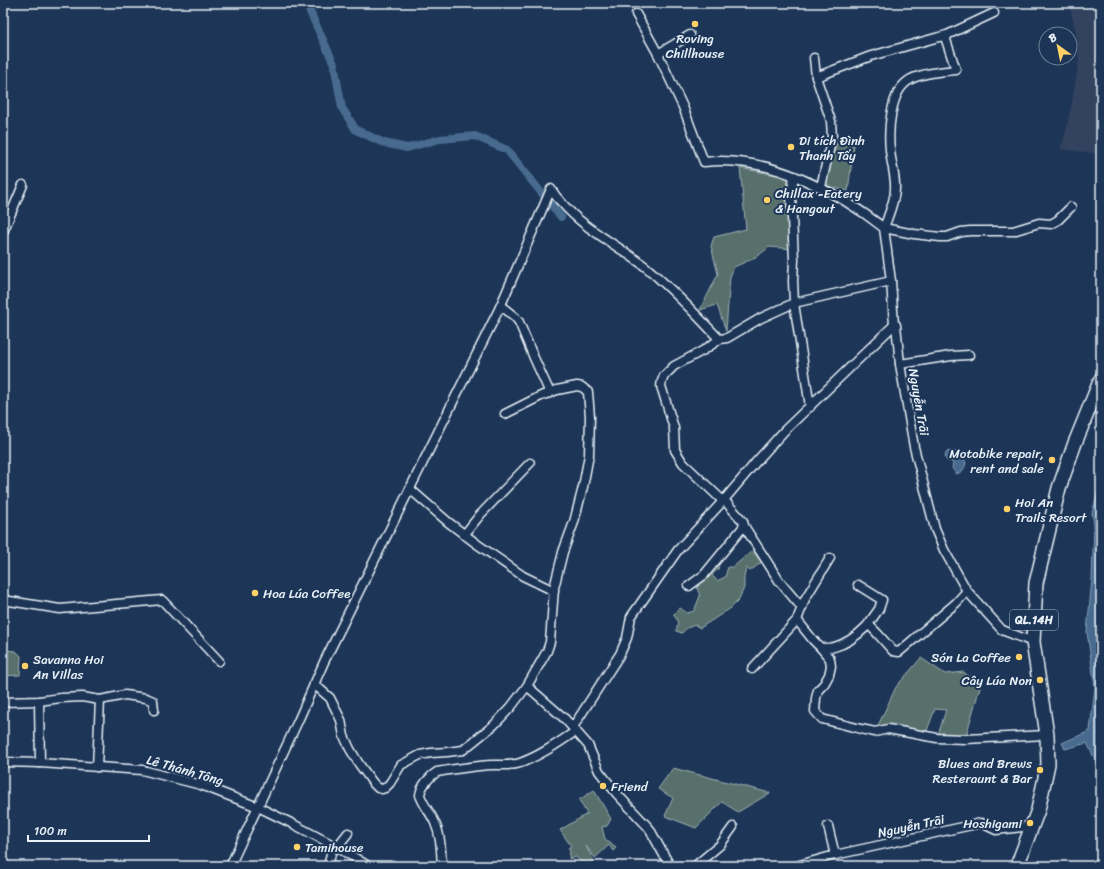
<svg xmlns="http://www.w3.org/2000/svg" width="1104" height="869" font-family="Sriracha,sans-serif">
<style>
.built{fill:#33435f}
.green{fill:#59706c;stroke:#a0b0b2}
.water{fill:#466b8e;stroke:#87a1b8}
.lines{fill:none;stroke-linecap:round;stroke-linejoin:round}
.canal{stroke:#466b8e;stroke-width:8}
.street-casing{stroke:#e8f1f8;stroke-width:11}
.primary-casing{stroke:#e8f1f8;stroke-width:16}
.street{stroke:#1d3557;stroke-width:8}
.primary{stroke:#1d3557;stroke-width:13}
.poi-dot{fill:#ffd166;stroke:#1d3557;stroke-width:1.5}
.labels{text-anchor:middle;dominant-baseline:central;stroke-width:4;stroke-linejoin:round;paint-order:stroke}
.shield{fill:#1d3557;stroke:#abb9c8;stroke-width:1}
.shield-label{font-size:12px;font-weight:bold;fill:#e8f1f8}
.poi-label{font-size:13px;fill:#e8f1f8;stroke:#1d3557;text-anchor:start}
.street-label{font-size:13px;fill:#e8f1f8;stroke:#1d3557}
</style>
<rect width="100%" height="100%" fill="#1d3557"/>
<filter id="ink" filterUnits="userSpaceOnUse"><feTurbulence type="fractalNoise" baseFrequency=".025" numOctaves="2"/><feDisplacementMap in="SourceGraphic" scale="8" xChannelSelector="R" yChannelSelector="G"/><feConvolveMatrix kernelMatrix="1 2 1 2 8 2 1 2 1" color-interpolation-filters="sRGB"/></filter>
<g filter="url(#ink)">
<polygon class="built" points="1046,3 1101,3 1101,154 1060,149 1064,139 1072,102 1079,60 1076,32 1069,5 1046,5"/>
<g class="green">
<polygon points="832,144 854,145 848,191 825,186"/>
<path d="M 740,168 L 792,178 L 794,249 L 769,247 C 758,257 748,261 734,267 L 730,277 L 726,331 L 717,305 L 700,310 L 718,274 L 711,246 L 714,237 L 746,229 Z"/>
<path d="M 752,551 L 762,562 L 750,571 L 746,568 L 744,578 L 744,588 L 738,601 L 731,608 L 700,628 L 695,625 L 687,628 L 682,633 L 676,631 C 678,623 679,620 673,615 L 680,608 L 687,613 L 694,611 L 700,596 L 695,582 L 714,562 L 719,568 L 712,575 L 717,581 L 725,577 L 728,567 L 733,567 Z"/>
<polygon points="3,650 16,651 21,656 20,675 3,676"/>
<polygon points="921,658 945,674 964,672 980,687 965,739 937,738 946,710 935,709 925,736 875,732 896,687"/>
<polygon points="673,768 770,793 738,812 722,802 696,828 665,816 673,798 658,789"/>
<polygon points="594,790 611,819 607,826 602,827 605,839 616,848 613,851 609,845 595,858 586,846 596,866 585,866 576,857 569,859 570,851 568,848 571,846 560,830 587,814 579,800"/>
</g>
<g class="water">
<path d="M 952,451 C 960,453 963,455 966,463 C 964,469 963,472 956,474 L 952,468 L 953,464 L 951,461 L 947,461 L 945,457 L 946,452 Z"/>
<polygon points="1101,481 1101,772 1087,743 1065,749 1062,743 1090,731 1095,687 1087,632 1092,579 1094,524 1092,513"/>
</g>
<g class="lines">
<polyline class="canal" points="306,3 334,64 342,108 356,130 384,143 407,148 440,139 475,136 507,150 561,217"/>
<defs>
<g id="street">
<path d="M 994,13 L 947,35 L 946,40 L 956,70 C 944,71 917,74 908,81 C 890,93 888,130 890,150 C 891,162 896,178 895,189 C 895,201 888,216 884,228 L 914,234 L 940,237 L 947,237 L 961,232 L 970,231 L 1013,231 L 1039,223 L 1051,224 L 1058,220 L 1071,207"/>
<path d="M 636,14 L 658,54 L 683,107 L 704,162 C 766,154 837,191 884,228 L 891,281 L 894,325 L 896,325 L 900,364 L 914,447 L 935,529 L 944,550 L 967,591 L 1002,630 L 1033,642"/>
<polyline points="658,54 690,35"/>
<polyline points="814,58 816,77 818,83 831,121 832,137 821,187"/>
<polyline points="816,77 871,56 939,37 947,35"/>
<polyline points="794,176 791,195 794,260 793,281 794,303 810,407"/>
<polyline points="3,232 23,185"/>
<polyline points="500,307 505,309 515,317 519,322 534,358 550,393"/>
<polyline points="900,364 951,356 969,355"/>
<polyline points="410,489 448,522 477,544 523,576 554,591"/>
<polyline points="724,500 743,521 744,526 780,582 802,608"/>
<polyline points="723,501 683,463 675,450 674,428 661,386 662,381 664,376 674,366 704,350 720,339 727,338 761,318 794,303 891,281"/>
<polyline points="464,535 480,515 530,463"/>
<polyline points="858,585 882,600 879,609 867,626"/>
<polyline points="689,586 704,575 744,526"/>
<polyline points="3,600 60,609 162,600 219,661"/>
<path d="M 797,620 L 813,640 L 821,648 C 825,648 830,648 834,647 C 846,644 858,635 867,626 L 870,626 L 877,633 L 893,651 L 899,652 L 956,603 L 967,591"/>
<polyline points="821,648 830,659 831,666 829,675 824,684 818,690 816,698 815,711 822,719 861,729 875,732 888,729 937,738 965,739 1047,735"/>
<polyline points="752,669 797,620 805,599 830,558"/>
<polyline points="314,684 330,698 341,720 344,736 350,749 359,764 373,783 378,788 382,789 385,788 390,783 401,765 420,755 431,753 447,752 463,750 494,725 511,707 527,686 547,651 550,642 554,588 563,552 574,522 583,487 589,455 590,417 588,392 582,387 577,386 557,390 541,396 505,414"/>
<polyline points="527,686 565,719 588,745 599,771 617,794 649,828 660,848 670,866"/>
<polyline points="39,701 40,763"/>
<polyline points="3,702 39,701 61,698 82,697 100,700 125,695 146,698 153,701 154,710"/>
<polyline points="573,727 620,654 627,638 631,617 678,550 724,500 756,462 784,431 894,325"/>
<polyline points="3,762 40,763 142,770 201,785 258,807 293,824 337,847 368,866"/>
<polyline points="97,767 100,700"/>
<polyline points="828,826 835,855"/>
<polyline points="337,847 348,833"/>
<path d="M 230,866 L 298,721 L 324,662 L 500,307 L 551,189 C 554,194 558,199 562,203 C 586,231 620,246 647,268 C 673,290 696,314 719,339"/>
<polyline points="328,866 333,845"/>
<path d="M 442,866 C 441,851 441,836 435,823 C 431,813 423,805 420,795 C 421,786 429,777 437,772 C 455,769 473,766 492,765 C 501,765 511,766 520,763 C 540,756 558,743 576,731"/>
<polyline points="695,866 720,845 733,827"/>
<polyline points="796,866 835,855 981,823 996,830 1032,826"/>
</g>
<polyline id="primary" points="1017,866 1038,810 1048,764 1047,735 1033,642 1036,583 1059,488 1075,443 1101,379"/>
</defs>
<use href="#street" class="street-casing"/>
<use href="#primary" class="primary-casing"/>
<use href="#street" class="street"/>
<use href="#primary" class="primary"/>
</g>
</g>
<g class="poi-dot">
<circle cx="695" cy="24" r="4"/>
<circle cx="791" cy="147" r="4"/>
<circle cx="767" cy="200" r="4"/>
<circle cx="1052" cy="460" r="4"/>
<circle cx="1007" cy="509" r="4"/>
<circle cx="255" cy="593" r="4"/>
<circle cx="1019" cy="657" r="4"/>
<circle cx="25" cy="666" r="4"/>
<circle cx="1040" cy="680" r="4"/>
<circle cx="1040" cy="770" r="4"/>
<circle cx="603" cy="786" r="4"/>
<circle cx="1030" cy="823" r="4"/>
<circle cx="297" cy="847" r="4"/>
</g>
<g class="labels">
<rect class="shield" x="1010" y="610" width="48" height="20" rx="3"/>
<g class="shield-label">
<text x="1034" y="620">QL.14H</text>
</g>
<g class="poi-label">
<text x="695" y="38" text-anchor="middle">Roving<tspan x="695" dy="15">Chillhouse</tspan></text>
<text x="799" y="140">Di tích Đình<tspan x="799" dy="15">Thanh Tẩy</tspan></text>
<text x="775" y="193">Chillax -Eatery<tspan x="775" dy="15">&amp; Hangout</tspan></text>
<text x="1044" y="453" text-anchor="end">Motobike repair,<tspan x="1044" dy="15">rent and sale</tspan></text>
<text x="1015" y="502">Hoi An<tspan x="1015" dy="15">Trails Resort</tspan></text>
<text x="263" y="593">Hoa Lúa Coffee</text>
<text x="1011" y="657" text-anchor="end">Són La Coffee</text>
<text x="33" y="659">Savanna Hoi<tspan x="33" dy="15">An Villas</tspan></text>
<text x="1032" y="680" text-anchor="end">Cây Lúa Non</text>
<text x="1032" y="763" text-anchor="end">Blues and Brews<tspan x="1032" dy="15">Resteraunt &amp; Bar</tspan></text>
<text x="611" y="786">Friend</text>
<text x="1022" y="823" text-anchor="end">Hoshigami</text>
<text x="305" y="847">Tamihouse</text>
</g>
<g class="street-label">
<text transform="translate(919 402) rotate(80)">Nguyễn Trãi</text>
<text transform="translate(185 770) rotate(16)">Lê Thánh Tông</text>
<text transform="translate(911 826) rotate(-12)">Nguyễn Trãi</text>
</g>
</g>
<rect width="1104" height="869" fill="none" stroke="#1d3557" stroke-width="16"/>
<rect x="8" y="8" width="1088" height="853" fill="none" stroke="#e8f1f8" stroke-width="1.5" filter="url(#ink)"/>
<g transform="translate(1058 46) rotate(327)"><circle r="19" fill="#1d3557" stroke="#6e8097"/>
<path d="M0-3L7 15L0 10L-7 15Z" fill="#ffd166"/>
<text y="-6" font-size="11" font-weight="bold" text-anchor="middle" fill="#e8f1f8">B</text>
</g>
<path d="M28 835v6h121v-6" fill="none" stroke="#e8f1f8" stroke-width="2"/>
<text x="34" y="835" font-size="12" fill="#e8f1f8" stroke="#1d3557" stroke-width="3" paint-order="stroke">100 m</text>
</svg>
